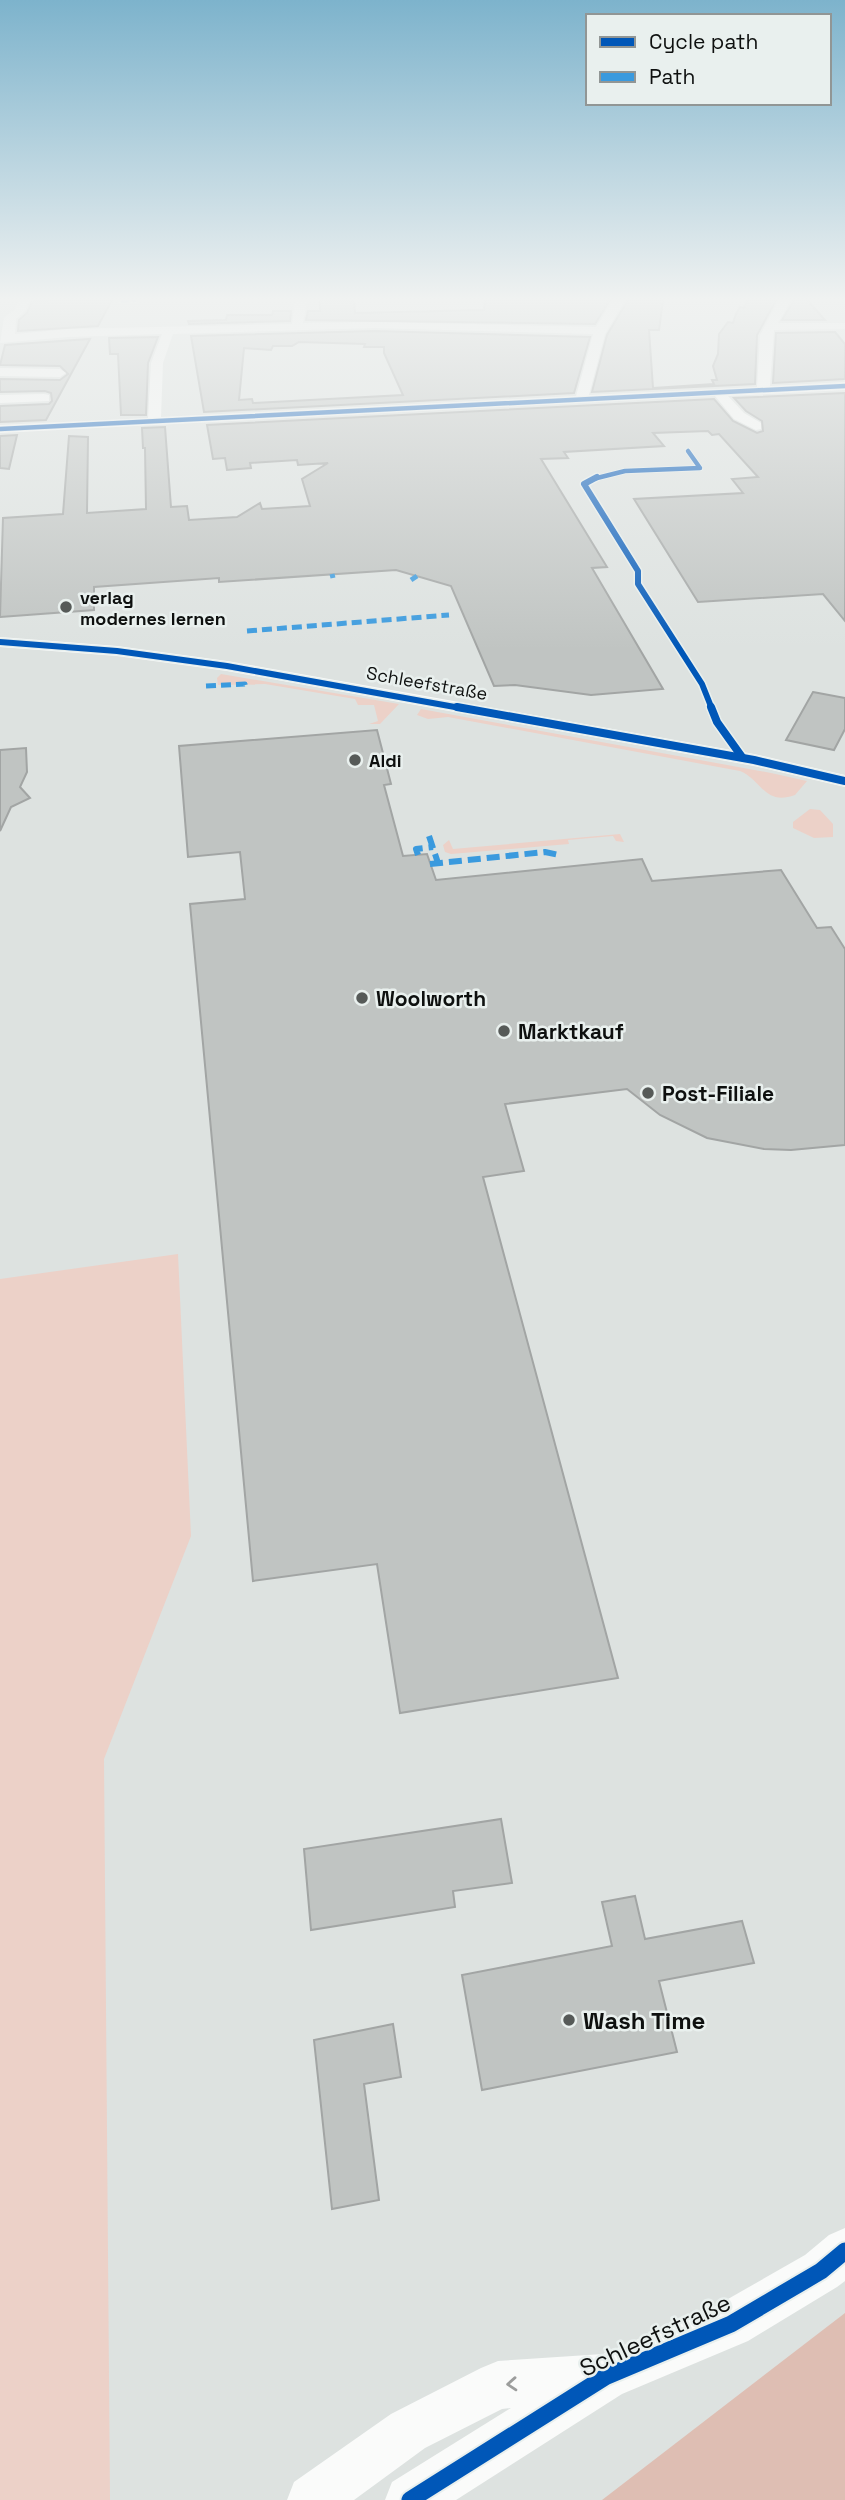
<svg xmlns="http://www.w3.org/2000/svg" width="845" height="2500" font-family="'Space Grotesk',sans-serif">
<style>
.green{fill:#ecd1c8}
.forest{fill:#debeb3}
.building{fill:#c0c4c2;stroke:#a2a5a4;stroke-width:2;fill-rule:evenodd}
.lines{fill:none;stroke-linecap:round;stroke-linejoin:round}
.minor{fill:#fafbfa;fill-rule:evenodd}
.quiet-far2{stroke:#3a9ade;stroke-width:3.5;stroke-dasharray:8 3.5;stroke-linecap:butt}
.quiet-far1{stroke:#3a9ade;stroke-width:5;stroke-dasharray:10 5;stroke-linecap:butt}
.quiet{stroke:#3a9ade;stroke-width:6;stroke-dasharray:13 6;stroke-linecap:butt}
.cycleway-far3-casing{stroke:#e9f0ee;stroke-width:6}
.cycleway-far2-casing{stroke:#e9f0ee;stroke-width:9}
.cycleway-far1-casing{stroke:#e9f0ee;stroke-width:11}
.cycleway-casing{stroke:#e9f0ee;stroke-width:21}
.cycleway-far3{stroke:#0057b8;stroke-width:4.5}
.cycleway-far2{stroke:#0057b8;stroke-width:6}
.cycleway-far1{stroke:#0057b8;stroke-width:8}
.cycleway{stroke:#0057b8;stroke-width:17}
.oneway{stroke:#9c9d9c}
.poi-dot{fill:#565a58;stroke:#e9f0ee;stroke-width:2.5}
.labels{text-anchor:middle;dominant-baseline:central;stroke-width:5;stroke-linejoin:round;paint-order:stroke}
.far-poi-label{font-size:18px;font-weight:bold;fill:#0e100f;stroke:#e9f0ee;text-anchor:start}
.far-street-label{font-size:18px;fill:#0e100f;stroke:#e9f0ee}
.poi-label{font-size:21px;font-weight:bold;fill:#0e100f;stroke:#e9f0ee;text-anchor:start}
.near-poi-label{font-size:24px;font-weight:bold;fill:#0e100f;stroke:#e9f0ee;text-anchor:start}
.near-street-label{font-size:24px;fill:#0e100f;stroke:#e9f0ee}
</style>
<rect width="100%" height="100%" fill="#dde2e0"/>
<g class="green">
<polygon points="221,674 399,704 380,724 369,724 378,721 374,705 358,705 355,699 265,684 218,685 217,678"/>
<path d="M 421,709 L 771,773 L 807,781 L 795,795 C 764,806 762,780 740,771 L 448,717 L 428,719 L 417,715 Z"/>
<polygon points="810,809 820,810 833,824 833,837 814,838 793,828 793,822"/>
<polygon points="620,834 624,842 616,841 613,836 568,840 569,844 451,854 445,852 443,845 449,840 453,849"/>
<polygon points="178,1254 191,1536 104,1759 110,2500 0,2500 0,1279"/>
</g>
<polygon class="forest" points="845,2313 845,2500 602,2500"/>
<g class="building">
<polygon points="49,300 112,300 98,326 18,331 19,320 27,313 32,302"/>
<polygon points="320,300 354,302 355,313 484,310 485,300 610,300 595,324 306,320 308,311 320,311"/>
<polygon points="628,300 663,300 659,330 649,330 653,388 714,384 712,380 717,380 713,366 718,354 719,334 728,322 733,323 736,314 740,307 744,308 747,300 776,300 757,335 755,384 592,392 607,335"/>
<polygon points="794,300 807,300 825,320 782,320"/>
<polygon points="273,311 291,311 290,321 189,324 188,321 226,320 227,315 272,315"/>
<path d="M 374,331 L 590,337 L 574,393 L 204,412 L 191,336 ZM 299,342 L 365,344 L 364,347 L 384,347 L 384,353 L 403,395 L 253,403 L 252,399 L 239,400 L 244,348 L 271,350 L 273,346 L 292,346 Z"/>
<polygon points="835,332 845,344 845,379 773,383 776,333"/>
<polygon points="158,337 148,363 146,415 121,415 118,354 110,354 109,338"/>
<polygon points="90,339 46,420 0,422 0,406 49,404 52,401 51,393 45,391 0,392 0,379 60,380 68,374 60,366 0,365 5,345"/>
<polygon points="845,393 845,621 823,594 698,602 634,499 743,493 732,479 758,477 719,434 712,435 708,431 653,433 664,446 564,452 568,458 541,459 607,567 592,568 663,689 591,695 515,685 494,686 451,586 396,570 219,582 219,578 94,587 94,610 0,617 3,518 63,514 69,436 88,437 87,513 146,509 145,448 143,448 142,428 165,427 171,507 187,506 189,520 237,517 260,503 262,509 310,506 302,479 328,463 298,465 297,460 250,463 251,468 227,470 225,458 213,459 207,425 714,399 733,421 757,433 763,431 762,421 746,411 734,398"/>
<polygon points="17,435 9,469 0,468 0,436"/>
<polygon points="813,692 845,698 845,729 834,750 786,740"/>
<polygon points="377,730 391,784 384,785 403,856 427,854 436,880 642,859 652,881 781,870 817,928 831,927 845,949 845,1145 791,1150 764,1149 707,1138 660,1115 627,1089 505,1104 524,1171 483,1177 618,1678 400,1713 377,1564 253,1581 190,904 245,899 240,852 188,857 179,746"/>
<polygon points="26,748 27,772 20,787 30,798 11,807 0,831 0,750"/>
<polygon points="501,1819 512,1883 453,1891 455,1907 311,1930 304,1849"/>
<polygon points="635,1896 645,1939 742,1921 754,1963 659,1981 677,2052 482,2090 462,1975 612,1946 602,1902"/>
<polygon points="393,2024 401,2077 364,2084 379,2200 332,2209 314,2040"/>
</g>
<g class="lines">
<g class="minor">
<path d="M 18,300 L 30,300 L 25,311 L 16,319 L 15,334 L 68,329 L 292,324 L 295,300 L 307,300 L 303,323 L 374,322 L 596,327 L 613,300 L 625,300 L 605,334 L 589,395 L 757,387 L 760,335 L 779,300 L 791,300 L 778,323 L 845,323 L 845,329 L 774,330 L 770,386 L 845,382 L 845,390 L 728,396 L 744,413 L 761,423 L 761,429 L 756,430 L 734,419 L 715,396 L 0,433 L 0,425 L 148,418 L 151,363 L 162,334 L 68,337 L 0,343 L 4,318 L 16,308 ZM 374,328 L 593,334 L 576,396 L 161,417 L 163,363 L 173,334 Z"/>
<polygon points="116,300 142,300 136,303 121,304"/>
<polygon points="0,368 60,369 66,373 60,377 0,376"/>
<polygon points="44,394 49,395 49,401 0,403 0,395"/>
<polygon points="0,637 117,646 227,661 754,754 845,775 845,787 754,766 227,671 117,656 0,647"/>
<polygon points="845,2228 845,2281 837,2287 748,2341 622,2394 456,2500 385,2500 392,2482 511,2408 502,2409 425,2448 354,2500 287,2500 294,2482 391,2414 481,2368 498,2361 603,2354 714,2307 805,2255 829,2235"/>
</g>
<polyline class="quiet-far2" points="121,301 136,300"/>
<g class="quiet-far1">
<polyline points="332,574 333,578"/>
<polyline points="411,580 417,576"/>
<polyline points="247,631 449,615"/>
<polyline points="206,686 245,684 246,689"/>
</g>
<g class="quiet">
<polyline points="429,836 438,863"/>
<polyline points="418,855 416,849 433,847"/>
<polyline points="430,864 545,852 559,855"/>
</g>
<defs>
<g id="cycleway-far3">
<polyline points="0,429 845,386"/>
<polyline points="593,479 625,471 700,468 688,451"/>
</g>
<g id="cycleway-far2">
<polyline points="597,477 584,484 638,571 638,584 702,684 712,709"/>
<polyline points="0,642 117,651 227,666 466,709"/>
</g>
<g id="cycleway-far1">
<polyline points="457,707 754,760 845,781"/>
<polyline points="711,707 717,722 742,757"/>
</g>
<polyline id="cycleway" points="410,2500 605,2377 731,2324 821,2271 845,2251"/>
</defs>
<use href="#cycleway-far3" class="cycleway-far3-casing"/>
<use href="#cycleway-far2" class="cycleway-far2-casing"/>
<use href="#cycleway-far1" class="cycleway-far1-casing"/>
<use href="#cycleway" class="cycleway-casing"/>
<use href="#cycleway-far3" class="cycleway-far3"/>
<use href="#cycleway-far2" class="cycleway-far2"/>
<use href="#cycleway-far1" class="cycleway-far1"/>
<use href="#cycleway" class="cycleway"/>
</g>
<defs><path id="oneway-chevron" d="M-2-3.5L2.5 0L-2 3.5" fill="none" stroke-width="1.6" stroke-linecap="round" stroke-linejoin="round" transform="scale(1.75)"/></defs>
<use class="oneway" href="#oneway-chevron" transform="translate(512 2384) rotate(176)"/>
<linearGradient id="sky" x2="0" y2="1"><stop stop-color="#7db3cc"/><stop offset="0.46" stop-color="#f0f2f1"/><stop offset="1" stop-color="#f0f2f1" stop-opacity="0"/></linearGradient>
<rect width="845" height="650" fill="url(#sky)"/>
<g class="poi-dot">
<circle cx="66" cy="607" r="7"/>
<circle cx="355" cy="760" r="7"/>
<circle cx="362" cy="998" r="7"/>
<circle cx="504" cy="1031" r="7"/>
<circle cx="648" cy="1093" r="7"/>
<circle cx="569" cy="2020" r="7"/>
</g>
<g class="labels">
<g class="far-poi-label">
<text x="80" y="597">verlag<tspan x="80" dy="21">modernes lernen</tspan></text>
<text x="369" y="760">Aldi</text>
</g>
<g class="far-street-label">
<text transform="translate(427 683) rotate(10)">Schleefstraße</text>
</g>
<g class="poi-label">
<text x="376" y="998">Woolworth</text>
<text x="518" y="1031">Marktkauf</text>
<text x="662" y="1093">Post-Filiale</text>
</g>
<g class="near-poi-label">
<text x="583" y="2020">Wash Time</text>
</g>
<g class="near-street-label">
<text transform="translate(655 2335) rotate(-25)">Schleefstraße</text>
</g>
</g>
<rect x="586" y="14" width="245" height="91" fill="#e9f0ee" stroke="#919695" stroke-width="2"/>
<rect x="600" y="37" width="35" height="10" fill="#0057b8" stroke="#919695" stroke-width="2"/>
<text x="649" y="49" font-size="21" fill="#0e100f">Cycle path</text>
<rect x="600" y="72" width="35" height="10" fill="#3a9ade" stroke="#919695" stroke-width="2"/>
<text x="649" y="84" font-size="21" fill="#0e100f">Path</text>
</svg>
